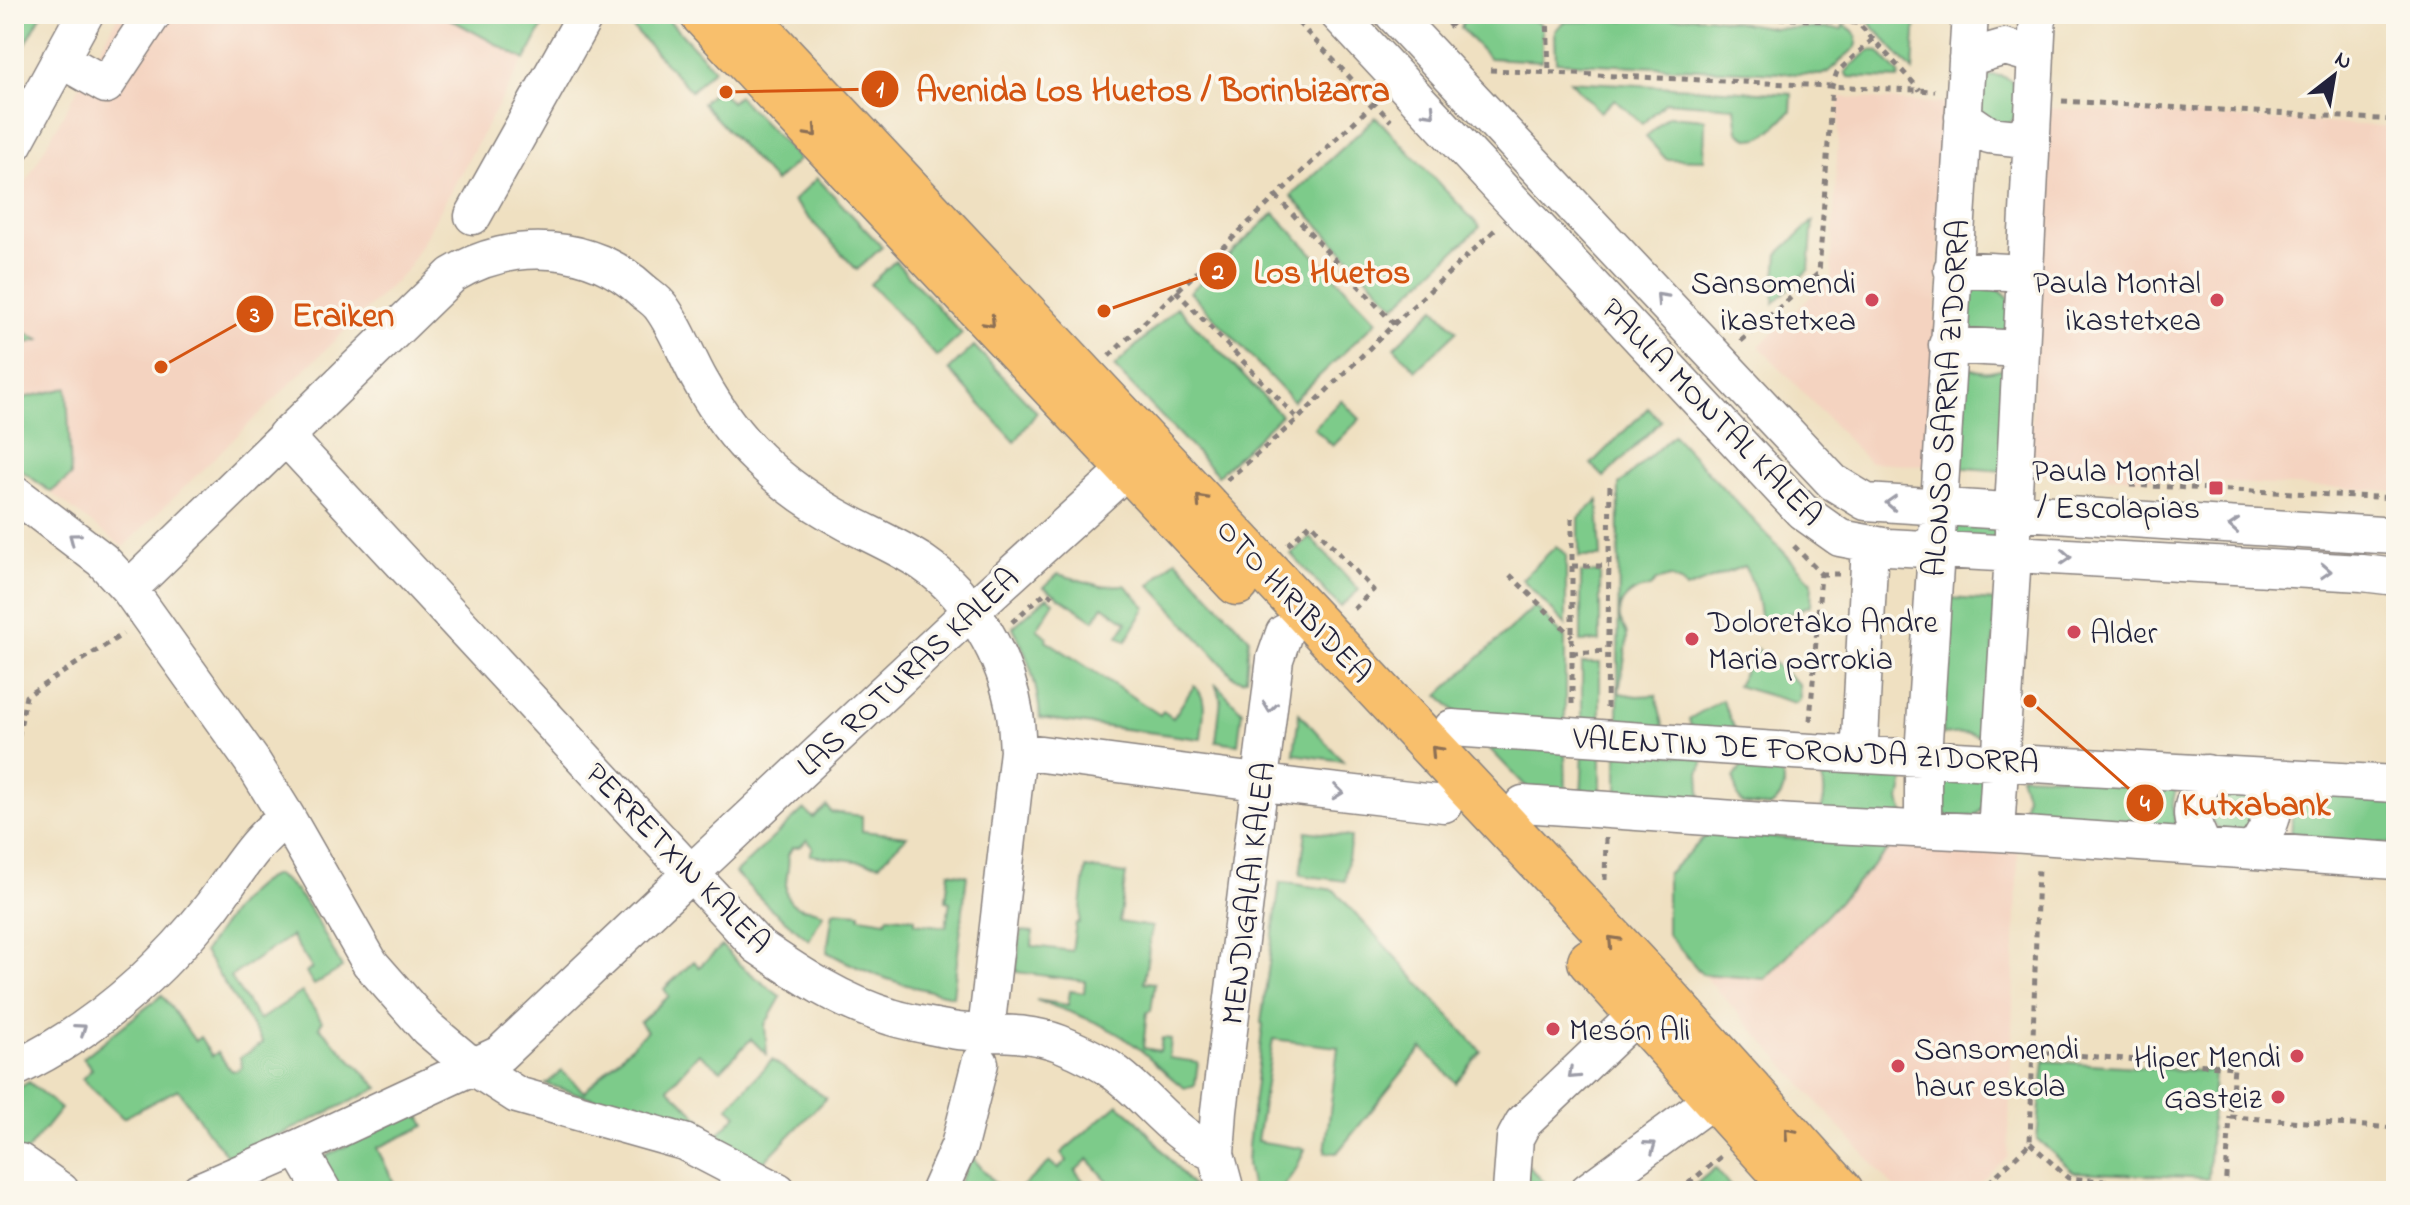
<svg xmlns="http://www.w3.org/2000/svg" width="2410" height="1205" font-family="'Indie Flower',sans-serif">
  <rect width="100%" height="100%" fill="#fbf7ec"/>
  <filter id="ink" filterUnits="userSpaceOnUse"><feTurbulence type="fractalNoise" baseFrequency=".0125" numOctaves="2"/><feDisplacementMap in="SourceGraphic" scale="16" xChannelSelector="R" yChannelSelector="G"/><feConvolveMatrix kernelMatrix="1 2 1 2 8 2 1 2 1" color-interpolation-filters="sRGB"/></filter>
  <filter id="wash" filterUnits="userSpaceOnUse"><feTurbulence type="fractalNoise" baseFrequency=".006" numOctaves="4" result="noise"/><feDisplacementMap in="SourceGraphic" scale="32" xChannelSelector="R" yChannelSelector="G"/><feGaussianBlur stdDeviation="1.8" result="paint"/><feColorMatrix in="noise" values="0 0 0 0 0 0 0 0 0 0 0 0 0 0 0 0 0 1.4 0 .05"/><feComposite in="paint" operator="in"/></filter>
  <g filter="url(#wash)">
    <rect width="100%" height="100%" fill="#efe0c1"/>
    <path fill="#f4d3c0" d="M119 14H549L407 270 123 547 14 465V204Z
      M1840 97 1947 104 1928 466 1869 462 1759 346 1831 277Z
      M2048 108 2396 127V491L2029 473Z
      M1708 834 2018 850 2008 1157 1972 1191H1897L1667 934V874Z"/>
    <path fill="#7dcb8a" stroke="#507662" stroke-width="2" d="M14 14H42L14 65Z
      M441 14H549L525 60Z
      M620 14H663L714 69 691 91Z
      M1470 14H1517L1542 24V61L1489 58 1461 28 1463 21Z
      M1864 14H1916L1913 71 1865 18Z
      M1691 17H1709L1774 28 1842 29 1843 25C1853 29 1860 36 1856 47L1828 72 1821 75 1556 62 1555 31 1563 22Z
      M1870 50 1878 51 1899 74 1898 79 1848 77 1845 72Z
      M1993 75C2005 76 2011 79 2019 88L2017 116 2009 123 1989 125 1972 93 1984 78Z
      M1570 81 1792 94 1791 111C1776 125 1758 152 1738 131L1735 107 1666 102 1642 124 1615 99 1600 112Z
      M718 88 731 102 738 96 799 159 775 182 702 103Z
      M1668 116 1705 119 1704 160 1666 159 1646 137Z
      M1376 117 1480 227 1395 306 1291 196Z
      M817 178 882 247 857 270 793 201Z
      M1274 213 1377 321 1293 401 1190 292Z
      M1813 221 1809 269 1774 303 1778 254Z
      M895 261 962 334 937 357 870 284Z
      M1984 286C1995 287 2001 290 2009 299L2007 328 1999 334 1971 332 1965 324 1966 296 1974 289Z
      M1177 307 1281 415 1218 475 1114 367Z
      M1435 308 1457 331 1416 370 1394 347Z
      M14 327 40 340 14 346Z
      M974 346 1037 412 1015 442 949 370Z
      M1959 364C1980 374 1986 373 2009 367L2004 471 1953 467Z
      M67 388 71 476 51 492 14 465V400Z
      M1341 400 1360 419 1333 446 1314 428Z
      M1648 408 1661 421 1604 477 1591 464Z
      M1673 435 1812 582 1811 605 1761 625C1759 602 1755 585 1744 566L1686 589 1682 583 1670 577 1656 581 1650 588C1633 588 1616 600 1620 619 1622 626 1627 630 1627 636 1627 655 1621 675 1619 693L1637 696 1656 695 1665 733 1618 730 1619 485Z
      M1598 500 1601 557H1579V518Z
      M1950 518 2001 522 2000 541 1949 538Z
      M1310 537 1359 590 1340 607 1291 554Z
      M1556 546 1566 555V625L1522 579Z
      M1176 559 1249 638 1246 678 1242 680 1235 678 1150 585Z
      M1581 573H1600V641L1581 642Z
      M1058 574 1101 586 1125 585 1146 607 1126 641 1118 636 1127 622 1103 606 1094 620 1044 587Z
      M1047 597 1054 602 1037 629 1047 637 1046 640 1160 715 1163 711 1173 718 1194 686C1210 698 1202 721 1201 739L1040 718C1038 685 1028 656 1013 627Z
      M1948 598 1996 601 1988 741C1973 731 1959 733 1942 735Z
      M1535 606 1565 638V727L1465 722 1439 695Z
      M1757 649 1799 684 1800 700 1795 703 1737 686Z
      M1582 663H1600V729H1582Z
      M1215 683 1242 711 1238 744 1216 741 1221 699Z
      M1722 700 1735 729 1721 737 1693 735 1689 719Z
      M1299 713 1343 761 1294 754Z
      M1485 744 1565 749 1566 801 1538 799Z
      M1601 748V804L1581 803 1583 749Z
      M1617 749 1705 758 1699 773 1701 806 1617 801Z
      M1814 762 1907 766 1900 800 1905 819 1819 816C1828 795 1825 781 1814 762Z
      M1744 763 1779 767C1788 783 1785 796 1770 807L1743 804 1737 796 1734 778Z
      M1976 774 1984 783 1983 807 1975 816 1951 818C1935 806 1932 793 1943 776Z
      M2020 775 2179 781C2171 801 2171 812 2178 831L2022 822 2026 795Z
      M2294 788 2396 794V844L2291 838Z
      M2248 789 2256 798 2258 810 2246 831C2228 837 2216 832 2208 814L2214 791Z
      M827 806 831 812 862 816V831L907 836 880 864 810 855 813 847 807 840 801 846 792 848 788 855C792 870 775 899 799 907 808 911 815 907 823 914L809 940 769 907 735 873 804 809 813 818Z
      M1306 831 1351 837 1345 881 1300 875Z
      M1708 834 1894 844 1765 979 1702 974 1667 934V874Z
      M1086 868 1126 874 1119 922 1152 927 1144 982 1155 983 1151 1011 1147 1012 1143 1048 1160 1051 1162 1038 1171 1039 1169 1058 1198 1062 1195 1085 1185 1088C1166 1076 1151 1057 1133 1044 1103 1022 1070 1012 1036 1000L1068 1005 1070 991 1084 993 1085 981 1016 972 1021 931 1033 932 1032 946 1072 951 1076 923H1079Z
      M949 872 967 875 953 996C904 986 871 976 827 952L833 911 860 913V917L886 921 888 916 915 918V923L946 927 950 902 946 901Z
      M275 875C305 889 327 940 342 968L314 985 306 973 312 968 291 936 230 977 259 1020 302 992 322 1021 319 1027 379 1088 230 1159 208 1132 178 1089 123 1118 82 1079 92 1069 83 1058 162 995 195 1041 200 1037 212 1056 218 1052 230 1070 236 1071 242 1067 240 1058 263 1043 204 952C221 927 246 885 275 875Z
      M1280 882 1334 890 1481 1051 1456 1083 1422 1048 1337 1153 1325 1152 1338 1047 1273 1039 1257 1141 1305 1149 1296 1169 1280 1191H1252L1247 1164 1248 1146 1263 1024 1261 1023Z
      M722 946 740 965 781 997 765 1025 767 1055 751 1039 721 1070 699 1053 668 1088 710 1128 694 1129 546 1084 562 1071 584 1092 647 1031 640 1022 669 996 664 989 694 961 699 967Z
      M772 1060 826 1098 762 1164 718 1134 737 1115 728 1107Z
      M2044 1061 2214 1072 2208 1178 2074 1172 2037 1139Z
      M29 1082 61 1109 14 1167V1091Z
      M1118 1104 1138 1121 1196 1191H1111L1114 1188 1088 1159 1075 1171 1092 1191H1017L1050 1162 1058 1169 1067 1161 1061 1153Z
      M417 1110 425 1126 377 1148 398 1191H338L320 1159Z
      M1517 1155 1553 1191H1516Z
      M972 1157 1002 1191H960L958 1185Z
      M1715 1168 1734 1191H1690L1689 1190Z"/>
  </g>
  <g filter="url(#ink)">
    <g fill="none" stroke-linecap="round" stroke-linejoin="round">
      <g stroke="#88817e" stroke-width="39">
        <path id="minor" d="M1338 14 1802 511 1840 538 1888 547 2362 573 2396 577
          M1393 14 1833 482 1866 502 2396 536
          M1967 58 2005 47 2036 56
          M60 59 106 85 153 14
          M1963 117 1989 135 2017 138 2032 126
          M14 144 85 14
          M473 216 586 14
          M1952 269 2025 273
          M1947 345 2021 349
          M285 436 758 946C799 974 842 1003 891 1017 910 1023 931 1026 951 1030 986 1036 1024 1029 1059 1043 1079 1051 1100 1061 1117 1074 1154 1103 1172 1134 1216 1154
          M14 493 102 560 129 589 252 761 286 816 370 963 427 1028 472 1066 517 1095 684 1142 778 1191
          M129 589 452 275C512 238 592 243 643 291 649 296 657 301 661 307 678 330 687 358 701 382 717 411 736 437 759 459 785 485 816 506 848 523 873 536 899 547 923 563 971 596 1006 657 1015 714 1017 726 1017 739 1018 751L986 1031
          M1452 728 1793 751 2396 784
          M1860 739 1870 545
          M1018 751 1295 787 1444 804
          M1523 804 1792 823 1996 833 2396 861
          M1923 829V756L1970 14
          M1996 833 2013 554V511L2038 14
          M2204 847C2184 811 2192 808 2207 773
          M2254 850C2275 818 2277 814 2267 777
          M704 861 971 611 1111 484
          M14 1069C92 1032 159 973 212 906 227 886 240 865 256 846 265 835 276 826 286 816
          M298 1148 323 1191
          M20 1162 61 1191
          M199 1191 298 1148 500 1054 690 874
          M939 1191 959 1146 980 1063
          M1226 1191 1216 1154 1219 1111 1275 659 1284 633
          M1511 1191 1515 1138 1523 1123 1624 1027 1636 1011
          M1588 1191 1735 1083"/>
      </g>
      <g stroke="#88817e" stroke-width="47">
        <path id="major" d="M702 14 1237 583
          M744 14 1658 988 1841 1191
          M1590 961 1798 1191"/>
      </g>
      <path stroke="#88817e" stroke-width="5" stroke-dasharray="6 6" stroke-linecap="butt" d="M1290 14 1391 121
        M1547 14 1549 73
        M1719 14 1858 23 1920 90
        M2346 14 2396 17
        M1858 23 1862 14
        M1448 27 1462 14
        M1490 70 1935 91
        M2062 101 2396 120
        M1276 196 1394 324
        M1176 291 1298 419
        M1741 341 1819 273 1832 86 1837 72 1873 39
        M1109 356 1374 103
        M1227 480 1298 419 1394 324 1495 230
        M2130 485 2396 498
        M1572 518V709
        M1288 545 1311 523 1373 590 1351 612
        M1794 546 1821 574 1810 721
        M1572 566H1609
        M1821 574H1840
        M1510 575 1572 636
        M1012 622 1046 592 1057 599
        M1572 653 1608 651
        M1607 708 1610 481
        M14 760 26 696 123 634
        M1605 880 1606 838
        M2033 1052 2234 1067 2230 1117 2396 1128
        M2030 1143 2068 1178 2222 1191
        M1679 1191 1722 1156
        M1980 1191 2030 1143 2038 866
        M2225 1191 2230 1117"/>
      <use href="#minor" stroke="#fff" stroke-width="36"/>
      <use href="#major" stroke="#f8bf6c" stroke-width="44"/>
    </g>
    <defs><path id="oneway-chevron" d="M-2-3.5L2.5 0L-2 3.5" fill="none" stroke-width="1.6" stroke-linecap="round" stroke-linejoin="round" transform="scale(2)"/></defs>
    <g stroke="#9c9ca7">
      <use href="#oneway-chevron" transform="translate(1430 112) rotate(47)"/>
      <use href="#oneway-chevron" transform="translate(1661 298) rotate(-133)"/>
      <use href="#oneway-chevron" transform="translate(1891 503) rotate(-177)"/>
      <use href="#oneway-chevron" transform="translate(2234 526) rotate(-176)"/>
      <use href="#oneway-chevron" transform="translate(74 538) rotate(-143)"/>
      <use href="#oneway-chevron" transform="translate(2066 557) rotate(3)"/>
      <use href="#oneway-chevron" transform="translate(2326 571) rotate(3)"/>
      <use href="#oneway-chevron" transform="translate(1270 707) rotate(97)"/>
      <use href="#oneway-chevron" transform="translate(1338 792) rotate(6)"/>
      <use href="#oneway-chevron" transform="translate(81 1029) rotate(-35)"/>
      <use href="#oneway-chevron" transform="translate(1573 1074) rotate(137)"/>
      <use href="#oneway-chevron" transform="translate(1651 1146) rotate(-36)"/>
    </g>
    <g stroke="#8d7054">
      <use href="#oneway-chevron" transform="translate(812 132) rotate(47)"/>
      <use href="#oneway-chevron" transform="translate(990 322) rotate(47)"/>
      <use href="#oneway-chevron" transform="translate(1201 500) rotate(-133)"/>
      <use href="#oneway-chevron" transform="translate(1436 751) rotate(-133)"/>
      <use href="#oneway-chevron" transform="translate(1613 941) rotate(-133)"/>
      <use href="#oneway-chevron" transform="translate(1789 1133) rotate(-132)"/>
    </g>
  </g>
  <g fill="#d1495b" stroke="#fbf7ec" stroke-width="3">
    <circle cx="1872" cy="300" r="8"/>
    <circle cx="2217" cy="300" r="8"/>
    <rect x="2208" y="480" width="16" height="16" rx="4"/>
    <circle cx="2074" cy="632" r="8"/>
    <circle cx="1692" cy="639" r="8"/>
    <circle cx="1553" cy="1029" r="8"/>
    <circle cx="2297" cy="1056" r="8"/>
    <circle cx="1898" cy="1066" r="8"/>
    <circle cx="2278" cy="1097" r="8"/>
  </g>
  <g text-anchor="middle" stroke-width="7" stroke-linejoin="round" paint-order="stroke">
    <g font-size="32" fill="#22223b" stroke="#fbf7ec" text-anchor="end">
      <text x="1856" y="293">Sansomendi<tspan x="1856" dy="37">ikastetxea</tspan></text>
      <text x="2201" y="293">Paula Montal<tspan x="2201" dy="37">ikastetxea</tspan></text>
      <text x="2200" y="481">Paula Montal<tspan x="2200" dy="37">/ Escolapias</tspan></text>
      <text x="1708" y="632" text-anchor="start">Doloretako Andre<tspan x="1708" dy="37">Maria parrokia</tspan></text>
      <text x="2090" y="643" text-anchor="start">Alder</text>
      <text x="1569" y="1040" text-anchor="start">Mesón Ali</text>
      <text x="1914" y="1059" text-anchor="start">Sansomendi<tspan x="1914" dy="37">haur eskola</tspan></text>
      <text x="2281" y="1067">Hiper Mendi</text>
      <text x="2262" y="1108">Gasteiz</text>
    </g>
    <g font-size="32" fill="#22223b" stroke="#fbf7ec">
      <text transform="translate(1945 398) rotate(-86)" y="11">ALONSO SARRIA ZIDORRA</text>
      <text transform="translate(1713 411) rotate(46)" y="11">PAULA MONTAL KALEA</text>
      <text transform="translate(1295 600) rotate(47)" y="11">OTO HIRIBIDEA</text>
      <text transform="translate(907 671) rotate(-43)" y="11">LAS ROTURAS KALEA</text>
      <text transform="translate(1806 749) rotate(3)" y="11">VALENTIN DE FORONDA ZIDORRA</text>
      <text transform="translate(679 857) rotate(46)" y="11">PERRETXIN KALEA</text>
      <text transform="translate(1247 893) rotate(-83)" y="11">MENDIGALAI KALEA</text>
    </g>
  </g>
  <path fill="none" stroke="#d45411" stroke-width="3" d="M726 92L880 89M1104 311L1218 271M161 367L255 314M2030 701L2145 803"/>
  <g fill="#d45411" stroke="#fbf7ec" stroke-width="3">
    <circle cx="726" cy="92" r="8"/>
    <circle cx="1104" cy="311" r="8"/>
    <circle cx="161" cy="367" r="8"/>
    <circle cx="2030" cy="701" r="8"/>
    <circle cx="880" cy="89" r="20"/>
    <circle cx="1218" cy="271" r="20"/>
    <circle cx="255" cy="314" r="20"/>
    <circle cx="2145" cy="803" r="20"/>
  </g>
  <g font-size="24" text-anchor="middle" font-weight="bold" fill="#fff">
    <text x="880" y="97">1</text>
    <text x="1218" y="279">2</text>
    <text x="255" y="322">3</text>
    <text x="2145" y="811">4</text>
  </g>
  <g font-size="34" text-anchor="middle" font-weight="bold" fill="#d45411" stroke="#fbf7ec" stroke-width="7" stroke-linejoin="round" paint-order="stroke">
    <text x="1153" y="101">Avenida Los Huetos / Borinbizarra</text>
    <text x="1332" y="283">Los Huetos</text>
    <text x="343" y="326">Eraiken</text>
    <text x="2256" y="815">Kutxabank</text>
  </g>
  <rect width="2410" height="1205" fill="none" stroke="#fbf7ec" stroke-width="48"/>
  <g transform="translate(2334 76) rotate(31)" stroke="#fbf7ec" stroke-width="6" paint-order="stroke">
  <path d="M0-6L14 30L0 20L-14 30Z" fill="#22223b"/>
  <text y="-12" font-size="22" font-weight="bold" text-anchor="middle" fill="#22223b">N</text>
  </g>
</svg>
